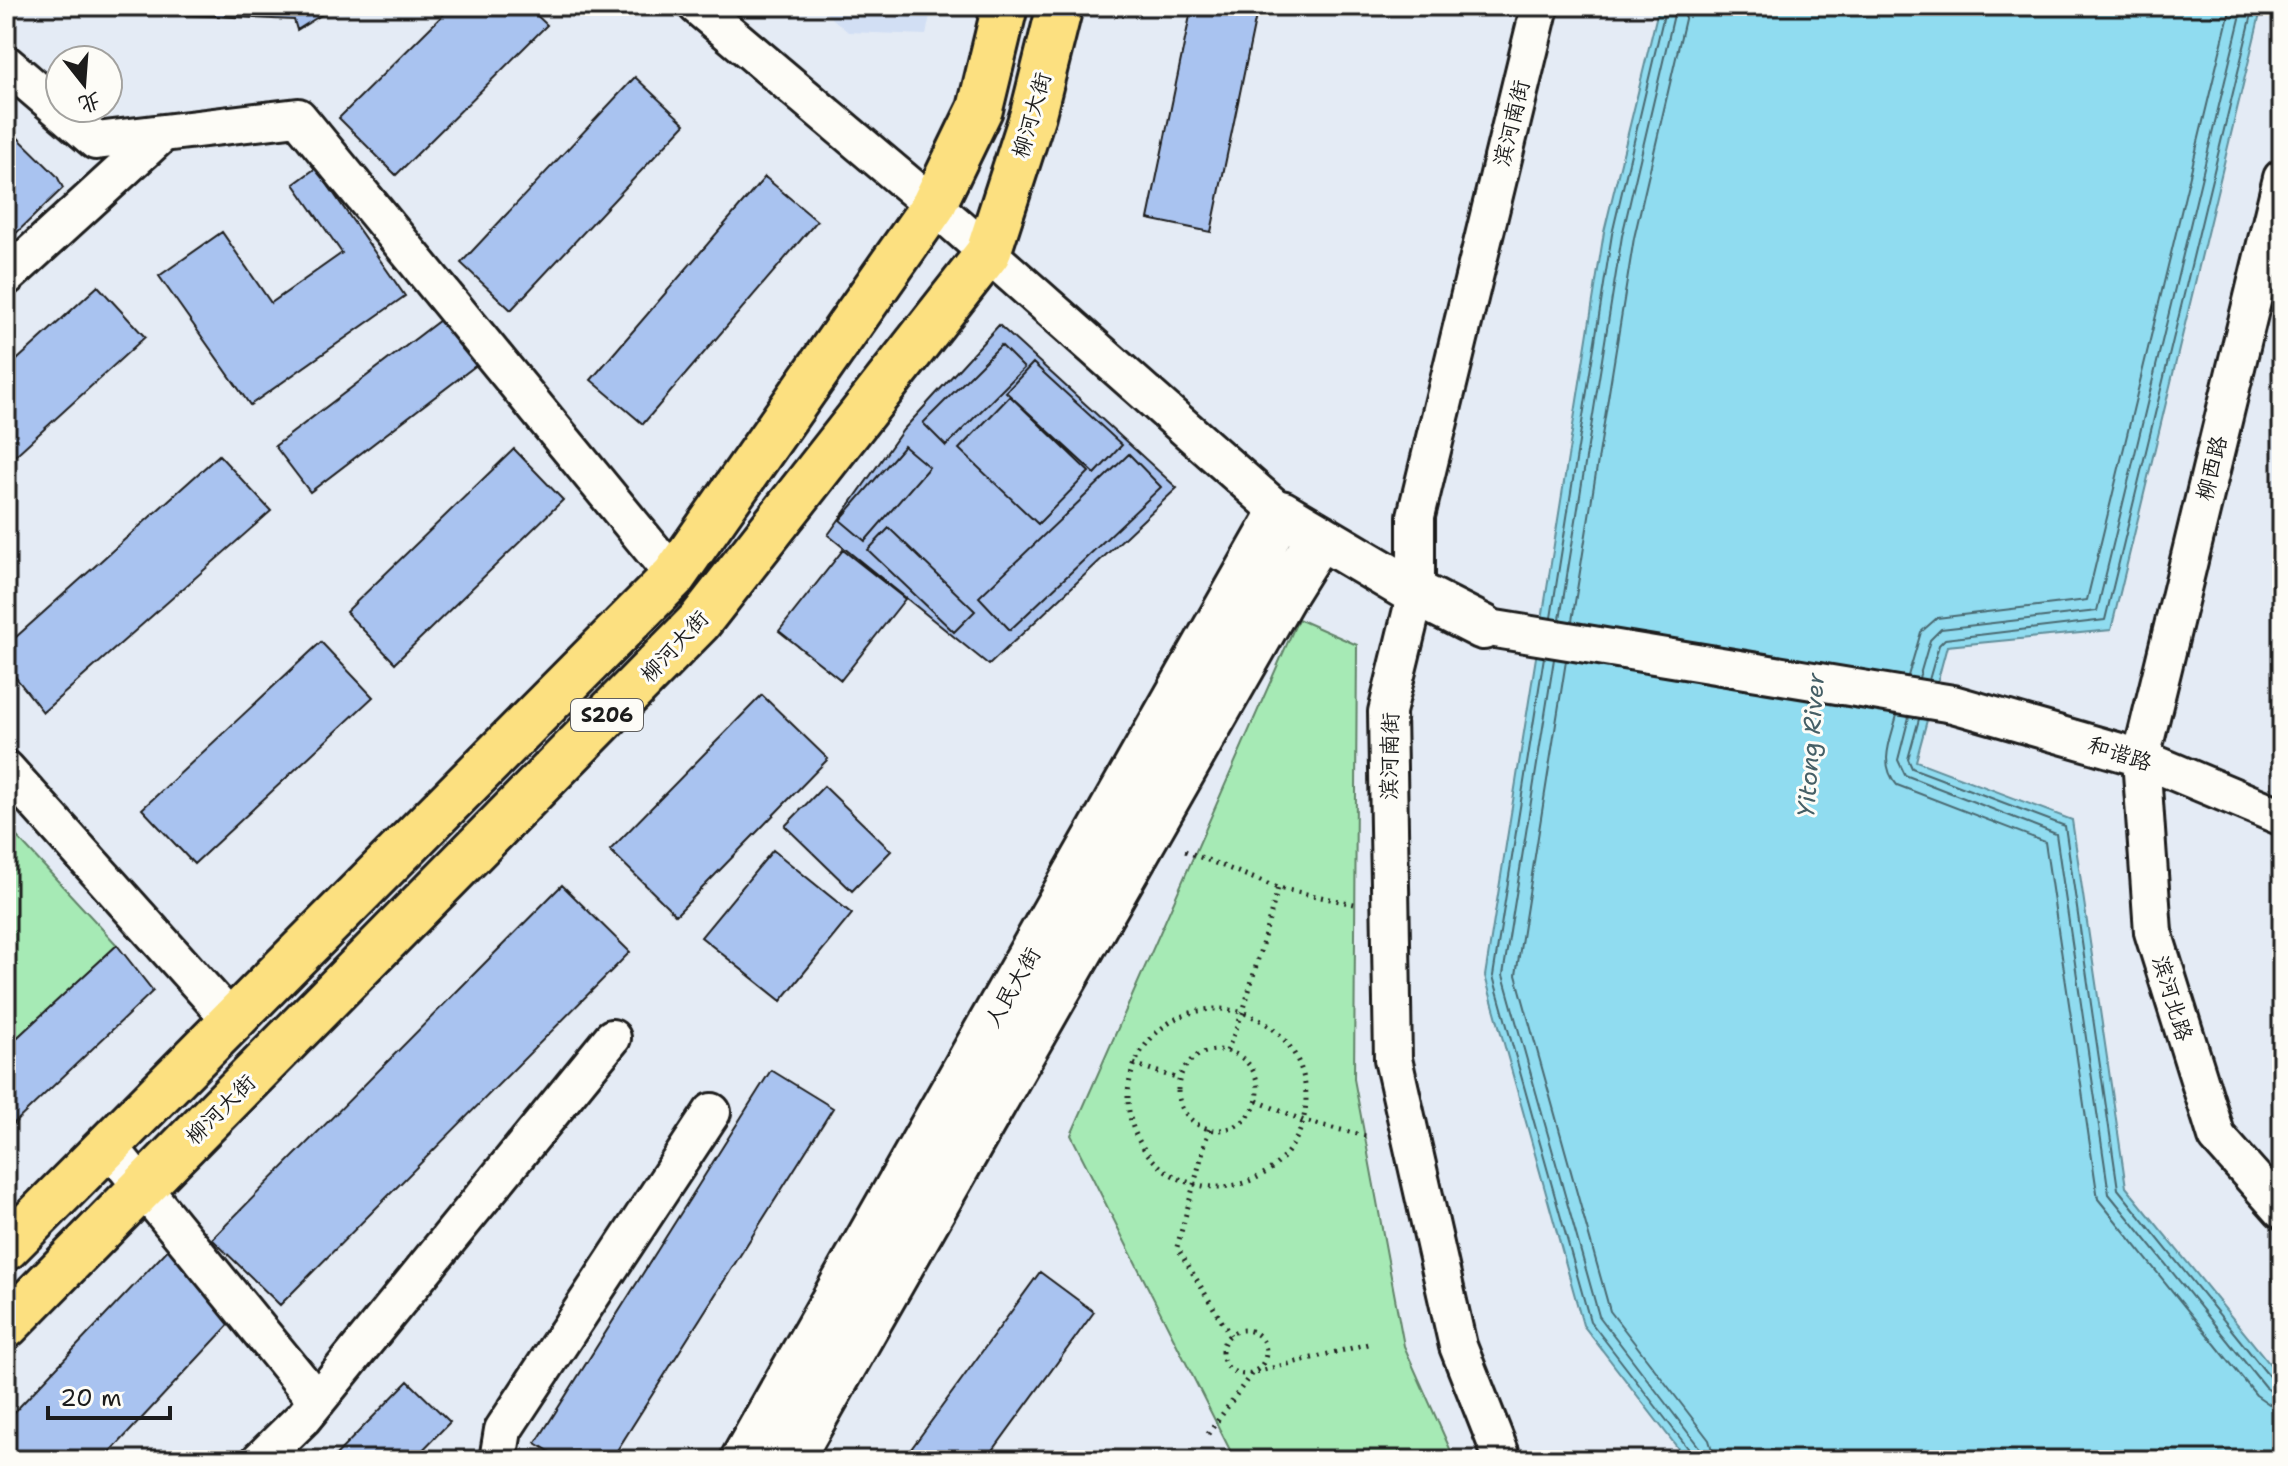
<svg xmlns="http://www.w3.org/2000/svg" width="2288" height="1466" font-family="'Shantell Sans','LXGW WenKai TC',sans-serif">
  <rect width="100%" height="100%" fill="#e4ebf5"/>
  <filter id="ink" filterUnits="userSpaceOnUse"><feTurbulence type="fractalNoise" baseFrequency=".0125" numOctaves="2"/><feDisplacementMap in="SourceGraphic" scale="16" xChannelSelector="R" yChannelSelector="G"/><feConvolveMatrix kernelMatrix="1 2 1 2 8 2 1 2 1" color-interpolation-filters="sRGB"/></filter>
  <g filter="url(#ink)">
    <path fill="#d2dff4" d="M818 6H932L926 35 848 32Z"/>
    <path fill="#a6eab5" stroke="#618368" stroke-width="2" d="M1298 619 1357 645 1354 1079 1404 1346 1455 1460H1235L1071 1135Z
      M6 825 117 945 6 1048Z"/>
    <path fill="#90dcf0" stroke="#628f9b" stroke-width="2" d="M1659 6H2262L2111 630 1947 646 1916 761 2072 820 2126 1187 2282 1379V1460H1687L1583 1325 1485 976 1604 232Z"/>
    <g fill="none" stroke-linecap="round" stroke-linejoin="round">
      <path stroke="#4a6971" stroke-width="2" d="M1551 618 1612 234 1666 6
        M1560 619 1622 236 1676 6
        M1572 621 1634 238 1688 6
        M1544 657 1493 976 1590 1321 1691 1452 1693 1460
        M1554 659 1503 975 1599 1316 1699 1447 1703 1460
        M1566 661 1516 975 1610 1311 1709 1440 1715 1460
        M1908 676 1921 632 1937 618 2087 600 2231 6
        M1919 678 1930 640 1941 629 2097 611 2243 6
        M1929 680 1939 645 1945 639 2105 620 2254 6
        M1897 715C1891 739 1878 764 1897 785L2045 842 2098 1199 2256 1395 2269 1404 2282 1406
        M1909 717 1898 760 1905 775 2056 834 2109 1194 2265 1387 2273 1393 2282 1394
        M1919 719 1908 759 1912 768 2065 826 2118 1189 2272 1380 2282 1384"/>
    </g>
    <path fill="#a9c3f0" stroke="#1c1c1c" stroke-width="2" d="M101 6H334V7L297 30 294 20 108 11Z
      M452 6H527L547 25 396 175 339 118Z
      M1192 6H1258L1211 232 1148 219Z
      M635 77 685 124 511 310 461 263Z
      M6 126 57 176 63 188 6 243Z
      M316 168 405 296 250 405 159 276 222 232 271 303 342 253 294 184Z
      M765 177 817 221 643 424 591 380Z
      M98 286 145 337 6 464V370Z
      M448 314 483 360 310 492 275 446Z
      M999 325 1177 488 989 665 828 535 903 430Z
      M1001 345 1024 368 946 446 923 423Z
      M1033 363 1122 445 1095 474 1006 392Z
      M1010 396 1089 472 1038 524 959 449Z
      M904 446 929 467 865 541 840 520Z
      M514 449 563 500 395 663 346 612Z
      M1129 454 1161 487 1010 630 979 597Z
      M219 455 271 511 43 712 6 665V646Z
      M889 528 975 611 954 632 868 550Z
      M843 550 905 599 841 680 779 631Z
      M321 642 373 697 194 864 142 809Z
      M762 695 828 759 676 915 610 850Z
      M824 786 891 851 852 891 785 826Z
      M773 850 852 914 781 1001 701 937Z
      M562 885 630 952 280 1305 212 1239Z
      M117 945 153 991 6 1131V1048Z
      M771 1070 833 1108 611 1460H563L536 1443Z
      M175 1242 238 1315 103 1460H6V1421Z
      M1040 1272 1094 1312 986 1460H903Z
      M408 1381 450 1422 413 1460H331Z"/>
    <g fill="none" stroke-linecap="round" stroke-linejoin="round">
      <g stroke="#1c1c1c" stroke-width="42">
        <path id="street" d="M697 6 955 224 1281 513
          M6 64 96 141 298 117 674 576
          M2282 178 2141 758 2153 932 2217 1137 2282 1210
          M6 277 163 133
          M1483 627 1953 704 2141 758 2282 817
          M6 769 232 1021
          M108 1145 317 1401
          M260 1460 303 1418 612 1038
          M498 1460 503 1430 712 1112
          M1503 1460 1458 1346 1393 1059 1387 712 1416 593V516L1540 6"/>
      </g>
      <g stroke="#1c1c1c" stroke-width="50">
        <path id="secondary" d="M743 1460 1281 513 1416 593 1483 627
          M790 1460 1285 592 1320 536"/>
      </g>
      <g stroke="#1c1c1c" stroke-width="50">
        <path id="primary" d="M6 1248 674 576 933 206 980 109 1005 6
          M6 1326 699 622 988 253 1033 114 1060 6"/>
      </g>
      <path stroke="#1c1c1c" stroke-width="5" stroke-dasharray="2 6" stroke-linecap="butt" d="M1185 851 1278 888 1354 904
        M1128 1098a89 89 0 1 1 178 0a89 89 0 1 1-178 0Z
        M1178 1090a40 40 0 1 1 80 0a40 40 0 1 1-80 0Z
        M1227 1051 1243 1012 1278 888
        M1134 1064 1179 1079
        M1257 1101 1304 1121 1370 1137
        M1209 1129 1177 1247 1230 1335
        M1222 1352a22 22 0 1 1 44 0a22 22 0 1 1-44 0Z
        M1208 1434 1252 1373 1368 1344"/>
      <use href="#street" stroke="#fdfcf7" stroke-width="36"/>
      <use href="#secondary" stroke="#fdfcf7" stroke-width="44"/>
      <use href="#primary" stroke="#fce080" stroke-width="44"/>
    </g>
  </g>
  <g text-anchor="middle" stroke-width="6" stroke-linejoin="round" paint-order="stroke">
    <rect fill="#fdfcf7" stroke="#605f5e" stroke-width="2" x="571" y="699" width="72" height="32" rx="6"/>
    <g font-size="20" font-weight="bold" fill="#1c1c1c">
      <text x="607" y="722">S206</text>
    </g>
    <g font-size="22" fill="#1c1c1c" stroke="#fdfcf7">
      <text transform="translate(1031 115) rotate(-74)" y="8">柳河大街</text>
      <text transform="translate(1511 123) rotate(-76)" y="8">滨河南街</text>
      <text transform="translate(2211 468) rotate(-76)" y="8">柳西路</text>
      <text transform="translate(674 646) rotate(-47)" y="8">柳河大街</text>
      <text transform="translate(2120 753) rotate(18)" y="8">和谐路</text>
      <text transform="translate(1389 756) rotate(-89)" y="8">滨河南街</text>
      <text transform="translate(1012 987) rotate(-60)" y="8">人民大街</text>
      <text transform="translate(2173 998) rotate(73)" y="8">滨河北路</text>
      <text transform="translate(220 1109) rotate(-45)" y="8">柳河大街</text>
    </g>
    <g font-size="24" font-style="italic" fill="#455f66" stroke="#fdfcf7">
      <text transform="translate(1811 745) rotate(-86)" y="8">Yitong River</text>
    </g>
  </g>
  <rect width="2288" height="1466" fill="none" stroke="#fdfcf7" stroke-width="32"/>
  <rect x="16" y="16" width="2256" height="1434" fill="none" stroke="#1c1c1c" stroke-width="3" filter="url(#ink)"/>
  <g transform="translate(84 84) rotate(163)"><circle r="38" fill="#fdfcf7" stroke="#a3a29f" stroke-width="2"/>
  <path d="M0-6L14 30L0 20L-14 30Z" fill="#1c1c1c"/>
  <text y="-12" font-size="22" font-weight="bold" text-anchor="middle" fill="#1c1c1c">北</text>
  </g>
  <path d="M48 1406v12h122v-12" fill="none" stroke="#1c1c1c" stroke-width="4"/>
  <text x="60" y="1406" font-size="24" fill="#1c1c1c" stroke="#fdfcf7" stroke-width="6" paint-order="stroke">20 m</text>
</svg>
